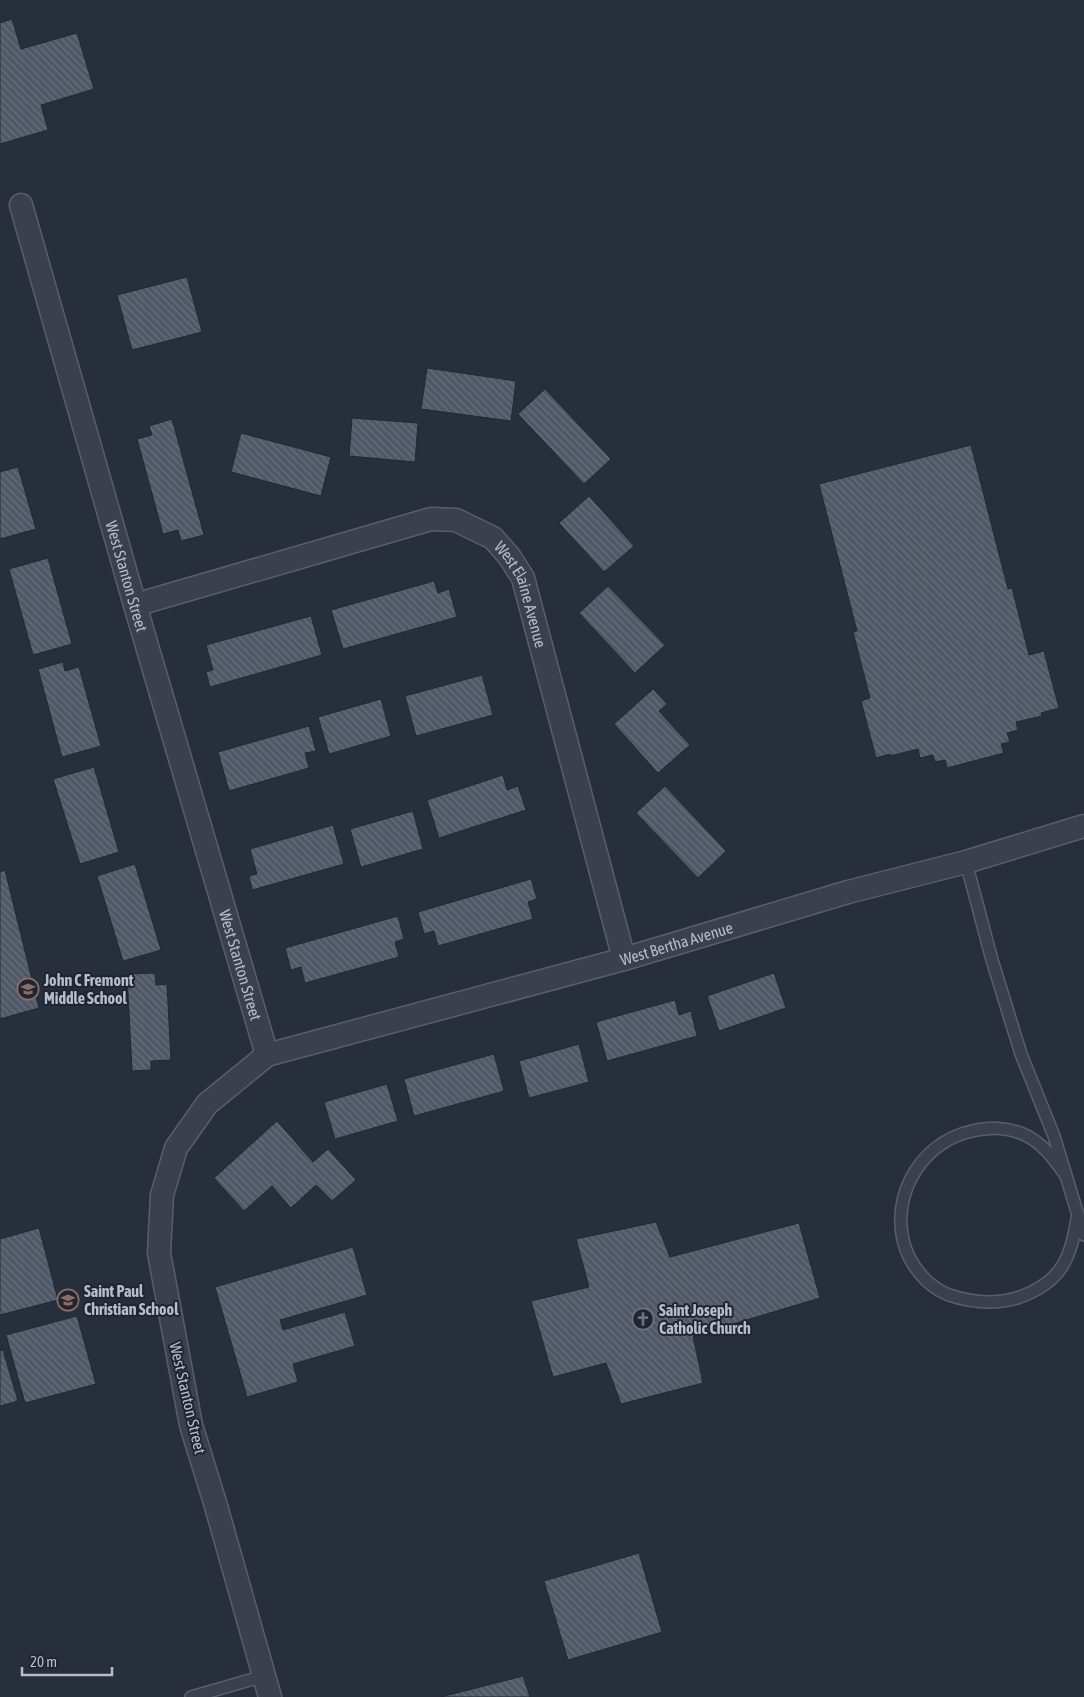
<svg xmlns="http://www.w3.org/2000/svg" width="1084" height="1697" font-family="'Asap Condensed',sans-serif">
  <defs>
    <pattern id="building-back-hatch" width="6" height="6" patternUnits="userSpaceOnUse" patternTransform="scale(1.25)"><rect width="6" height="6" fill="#505867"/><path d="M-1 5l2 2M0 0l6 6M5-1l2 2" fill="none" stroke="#676e7b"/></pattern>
  </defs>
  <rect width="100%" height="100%" fill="#272f3c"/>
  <path fill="url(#building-back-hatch)" stroke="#212834" d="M12 19 21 49 77 33 94 89 41 105 48 130 0 144V23Z
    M187 277 202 332 132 350 117 295Z
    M427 368 516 381 511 421 421 409Z
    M545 389 611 459 584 484 518 414Z
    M352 418 418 423 415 462 349 456Z
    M172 419 204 535 181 541 178 530 163 534 137 439 152 435 149 426Z
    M241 433 331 457 321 496 231 472Z
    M971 445 1008 589 1012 588 1029 655 1044 651 1059 708 1041 713 1042 716 1016 722 1018 730 1007 733 1010 742 1001 744 1004 753 947 768 945 760 935 762 933 755 920 758 918 749 890 756V754L876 758 861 701 870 698 853 632 857 631 819 484Z
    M18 467 36 529 0 539V472Z
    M589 496 634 546 604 572 559 523Z
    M48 558 72 644 33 655 9 569Z
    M434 581 438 593 449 589 457 617 343 649 331 610Z
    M608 586 665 645 635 673 579 613Z
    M311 616 322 655 210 687 206 672 213 670 206 645Z
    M63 662 65 671 79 667 101 746 62 757 38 669Z
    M482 675 493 715 416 736 405 696Z
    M653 689 667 704 659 711 690 745 658 773 614 724Z
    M381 699 391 736 329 754 318 717Z
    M309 726 316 751 305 753 309 768 229 791 218 752Z
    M94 767 119 852 80 864 53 779Z
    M503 775 507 790 518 786 526 810 439 838 427 800Z
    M665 786 726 851 698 878 636 813Z
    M413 811 423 849 361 867 350 829Z
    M333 825 344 864 252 890 249 876 257 874 250 849Z
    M135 864 161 950 123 961 97 876Z
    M5 870 39 1008 0 1019V872Z
    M531 879 537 899 528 902 533 919 438 946 434 931 424 934 418 912Z
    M398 916 404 939 395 942 399 957 305 983 301 967 291 970 285 948Z
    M155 973 156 985 167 984 171 1060 151 1061V1070L132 1071 127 974Z
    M774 973 786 1008 719 1031 707 996Z
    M675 1000 679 1015 691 1011 697 1036 607 1061 596 1022Z
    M579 1044 589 1082 529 1098 519 1061Z
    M494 1054 504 1091 414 1116 404 1079Z
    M387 1084 398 1121 335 1139 324 1102Z
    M277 1121 313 1162 328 1149 356 1180 332 1201 316 1185 291 1208 272 1186 244 1211 214 1178Z
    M656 1222 670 1257 799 1223 820 1298 693 1336 703 1383 621 1404 606 1363 553 1377 531 1301 589 1287 576 1239Z
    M39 1228 58 1300 0 1315V1239Z
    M353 1247 367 1295 280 1320 283 1330 345 1312 355 1346 293 1364 298 1382 247 1397 215 1287Z
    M77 1316 96 1384 25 1403 6 1335Z
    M3 1350 18 1401 0 1406V1351Z
    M639 1553 662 1632 568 1660 544 1581Z
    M523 1676 530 1697H441Z"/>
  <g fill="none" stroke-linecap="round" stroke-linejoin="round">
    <g stroke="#585f6b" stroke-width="14">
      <path id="lane" d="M966 862 992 960 1021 1054 1054 1136 1084 1235
        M1066 1176C1055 1160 1042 1142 1023 1134 1005 1127 990 1127 972 1131 916 1143 885 1206 909 1257 918 1274 931 1288 949 1295 973 1303 996 1305 1020 1297 1064 1281 1071 1256 1078 1213
        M191 1697 264 1676"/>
    </g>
    <g stroke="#585f6b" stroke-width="25">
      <g id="street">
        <path id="s1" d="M21 205 135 605 267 1055"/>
        <path id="s2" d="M135 605 431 519 456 520 493 538 509 556 523 578 624 959"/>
        <path id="s3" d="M270 1697 216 1506 191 1425 159 1253 162 1195 176 1148 207 1104 267 1055 624 959 848 892 966 862 1084 826"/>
      </g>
    </g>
    <use href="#lane" stroke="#3a414d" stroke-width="11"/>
    <use href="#street" stroke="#3a414d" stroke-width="22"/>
  </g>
  <defs>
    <g id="school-ring" transform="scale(1.125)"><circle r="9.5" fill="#1f2632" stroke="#8d6e63" stroke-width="1.5"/><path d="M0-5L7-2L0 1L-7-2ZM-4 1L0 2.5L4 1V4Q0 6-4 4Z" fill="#8d6e63"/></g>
    <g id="church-ring" transform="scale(1.125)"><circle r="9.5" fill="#1f2632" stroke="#6b7280" stroke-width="1.5"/><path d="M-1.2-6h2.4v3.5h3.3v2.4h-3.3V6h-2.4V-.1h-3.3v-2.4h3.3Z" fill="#6b7280"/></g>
  </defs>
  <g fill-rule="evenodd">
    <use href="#school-ring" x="28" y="989"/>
    <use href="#school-ring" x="68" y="1300"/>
    <use href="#church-ring" x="643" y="1319"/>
  </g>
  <g text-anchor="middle" stroke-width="4" stroke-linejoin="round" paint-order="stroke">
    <g font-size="16" fill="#b7bdc8" stroke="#1f2632">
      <text dy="6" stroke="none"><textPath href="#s1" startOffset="386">West Stanton Street</textPath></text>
      <text dy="6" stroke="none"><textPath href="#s2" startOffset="439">West Elaine Avenue</textPath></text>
      <text dy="6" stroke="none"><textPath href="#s3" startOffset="1121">West Bertha Avenue</textPath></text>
      <text dy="6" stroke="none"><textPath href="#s1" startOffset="791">West Stanton Street</textPath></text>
      <text transform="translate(188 1398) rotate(77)" y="6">West Stanton Street</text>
    </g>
    <g font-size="16" font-weight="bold" fill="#b7bdc8" stroke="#1f2632" text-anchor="start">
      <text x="44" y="986">John C Fremont<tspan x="44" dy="18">Middle School</tspan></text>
      <text x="84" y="1297">Saint Paul<tspan x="84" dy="18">Christian School</tspan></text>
      <text x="659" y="1316">Saint Joseph<tspan x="659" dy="18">Catholic Church</tspan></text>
    </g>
  </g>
  <path d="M22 1667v8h90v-8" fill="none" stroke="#b7bdc8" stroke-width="2.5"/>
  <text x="30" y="1667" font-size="15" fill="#b7bdc8" stroke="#1f2632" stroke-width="4" paint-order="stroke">20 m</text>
</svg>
